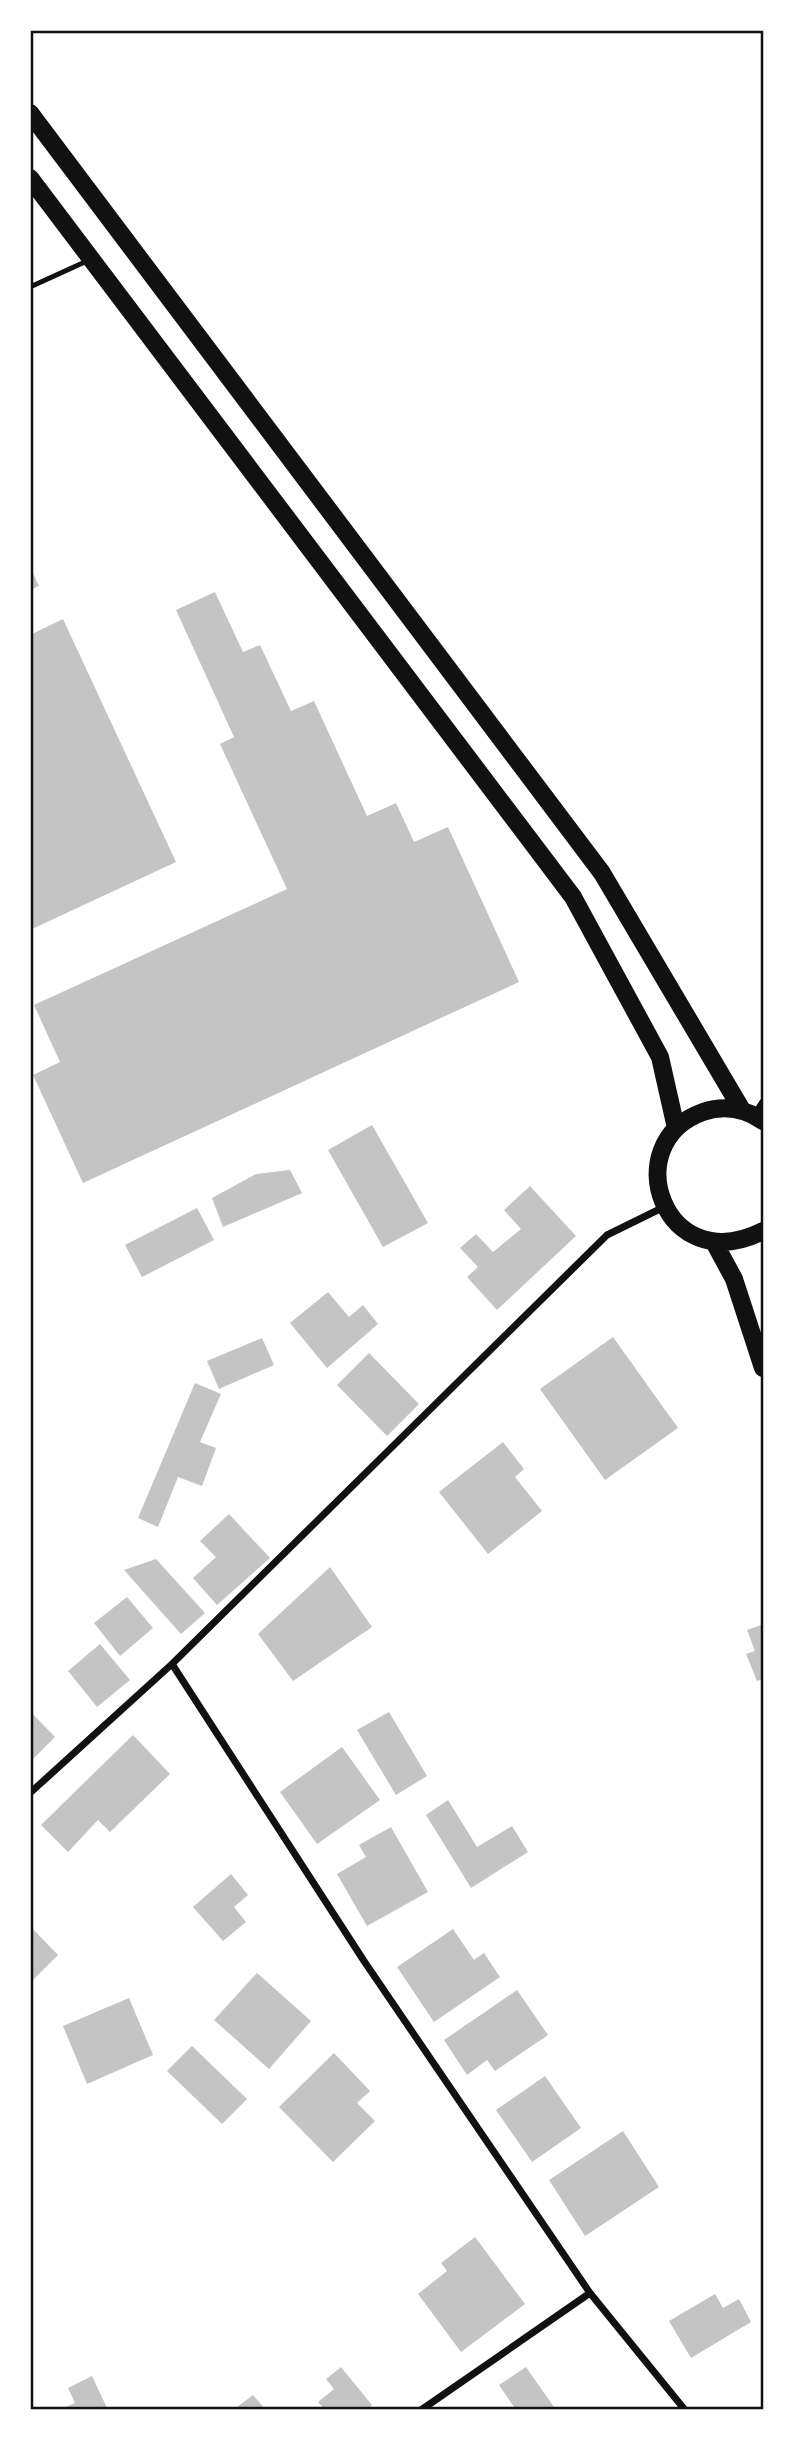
<svg xmlns="http://www.w3.org/2000/svg" width="793" height="2440" font-family="'Work Sans',sans-serif">
  <rect width="100%" height="100%" fill="#fff"/>
  <path fill="#c4c4c4" d="M30 567 39 586 30 590Z
    M215 592 243 652 260 645 291 711 314 701 367 816 396 803 414 842 448 827 519 982 83 1183 33 1075 60 1062 34 1005 287 889 220 744 234 737 176 610Z
    M63 619 176 862 30 930V635Z
    M372 1125 428 1223 383 1247 328 1150Z
    M290 1170 302 1193 223 1227 212 1198 256 1174Z
    M530 1186 576 1236 497 1310 467 1277 478 1267 460 1248 476 1234 493 1252 521 1229 504 1210Z
    M197 1208 214 1240 142 1277 125 1245Z
    M328 1292 349 1317 363 1305 378 1324 327 1368 290 1323Z
    M613 1337 678 1428 605 1480 540 1389Z
    M262 1338 274 1365 219 1389 207 1361Z
    M369 1353 419 1404 387 1436 337 1385Z
    M195 1383 221 1394 200 1442 216 1448 202 1486 178 1477 158 1527 138 1518Z
    M503 1442 524 1469 515 1477 542 1511 488 1554 439 1492Z
    M229 1514 270 1558 217 1605 193 1578 216 1557 200 1541Z
    M156 1559 205 1613 181 1634 124 1570Z
    M330 1567 372 1627 293 1681 258 1634Z
    M127 1597 153 1628 120 1656 94 1623Z
    M761 1625 763 1679 757 1681 746 1654 755 1651 747 1630Z
    M100 1644 130 1680 97 1707 68 1671Z
    M30 1711 55 1737 30 1762Z
    M389 1712 427 1776 396 1795 357 1730Z
    M133 1735 170 1774 110 1832 98 1820 68 1852 41 1825Z
    M342 1747 380 1800 317 1844 280 1792Z
    M448 1800 477 1847 512 1826 528 1852 471 1888 426 1815Z
    M391 1827 428 1892 367 1926 337 1874 366 1857 359 1845Z
    M231 1874 248 1895 234 1907 246 1922 223 1941 193 1907Z
    M30 1926 58 1955 30 1983Z
    M453 1929 474 1960 484 1953 500 1977 434 2022 397 1967Z
    M257 1973 311 2021 269 2069 214 2020Z
    M517 1990 548 2035 495 2071 487 2060 467 2075 444 2040Z
    M129 1998 153 2055 87 2084 63 2026Z
    M192 2046 247 2099 222 2124 167 2071Z
    M334 2053 370 2091 357 2103 375 2121 333 2162 279 2107Z
    M545 2076 581 2128 532 2162 496 2110Z
    M623 2131 659 2187 585 2236 549 2180Z
    M475 2237 525 2304 461 2352 418 2294 447 2271 441 2263Z
    M715 2294 723 2308 739 2299 751 2322 691 2358 669 2321Z
    M341 2367 372 2405 366 2410H325L318 2402 334 2389 326 2379Z
    M526 2367 556 2410H516L499 2385Z
    M92 2376 108 2410H59L75 2403 68 2388Z
    M253 2395 266 2410H233Z"/>
  <g fill="none" stroke-linecap="round" stroke-linejoin="round">
    <path stroke="#111" stroke-width="5" d="M30 287 87 261"/>
    <path stroke="#111" stroke-width="7" d="M755 1114 763 1102
      M172 1664 364 1961 590 2293 685 2410
      M30 1793 172 1664 607 1235 664 1207
      M421 2410 590 2293"/>
    <path stroke="#111" stroke-width="18" d="M30 113 602 873 742 1110
      M30 178 573 897 660 1057 676 1128
      M763 1121C744 1108 724 1105 703 1112 616 1143 664 1281 763 1231
      M714 1242 734 1279 763 1368"/>
  </g>
  <rect width="793" height="2440" fill="none" stroke="#ffffff" stroke-width="63"/>
  <rect x="32" y="32" width="730" height="2376" fill="none" stroke="#111" stroke-width="2.5"/>
</svg>
